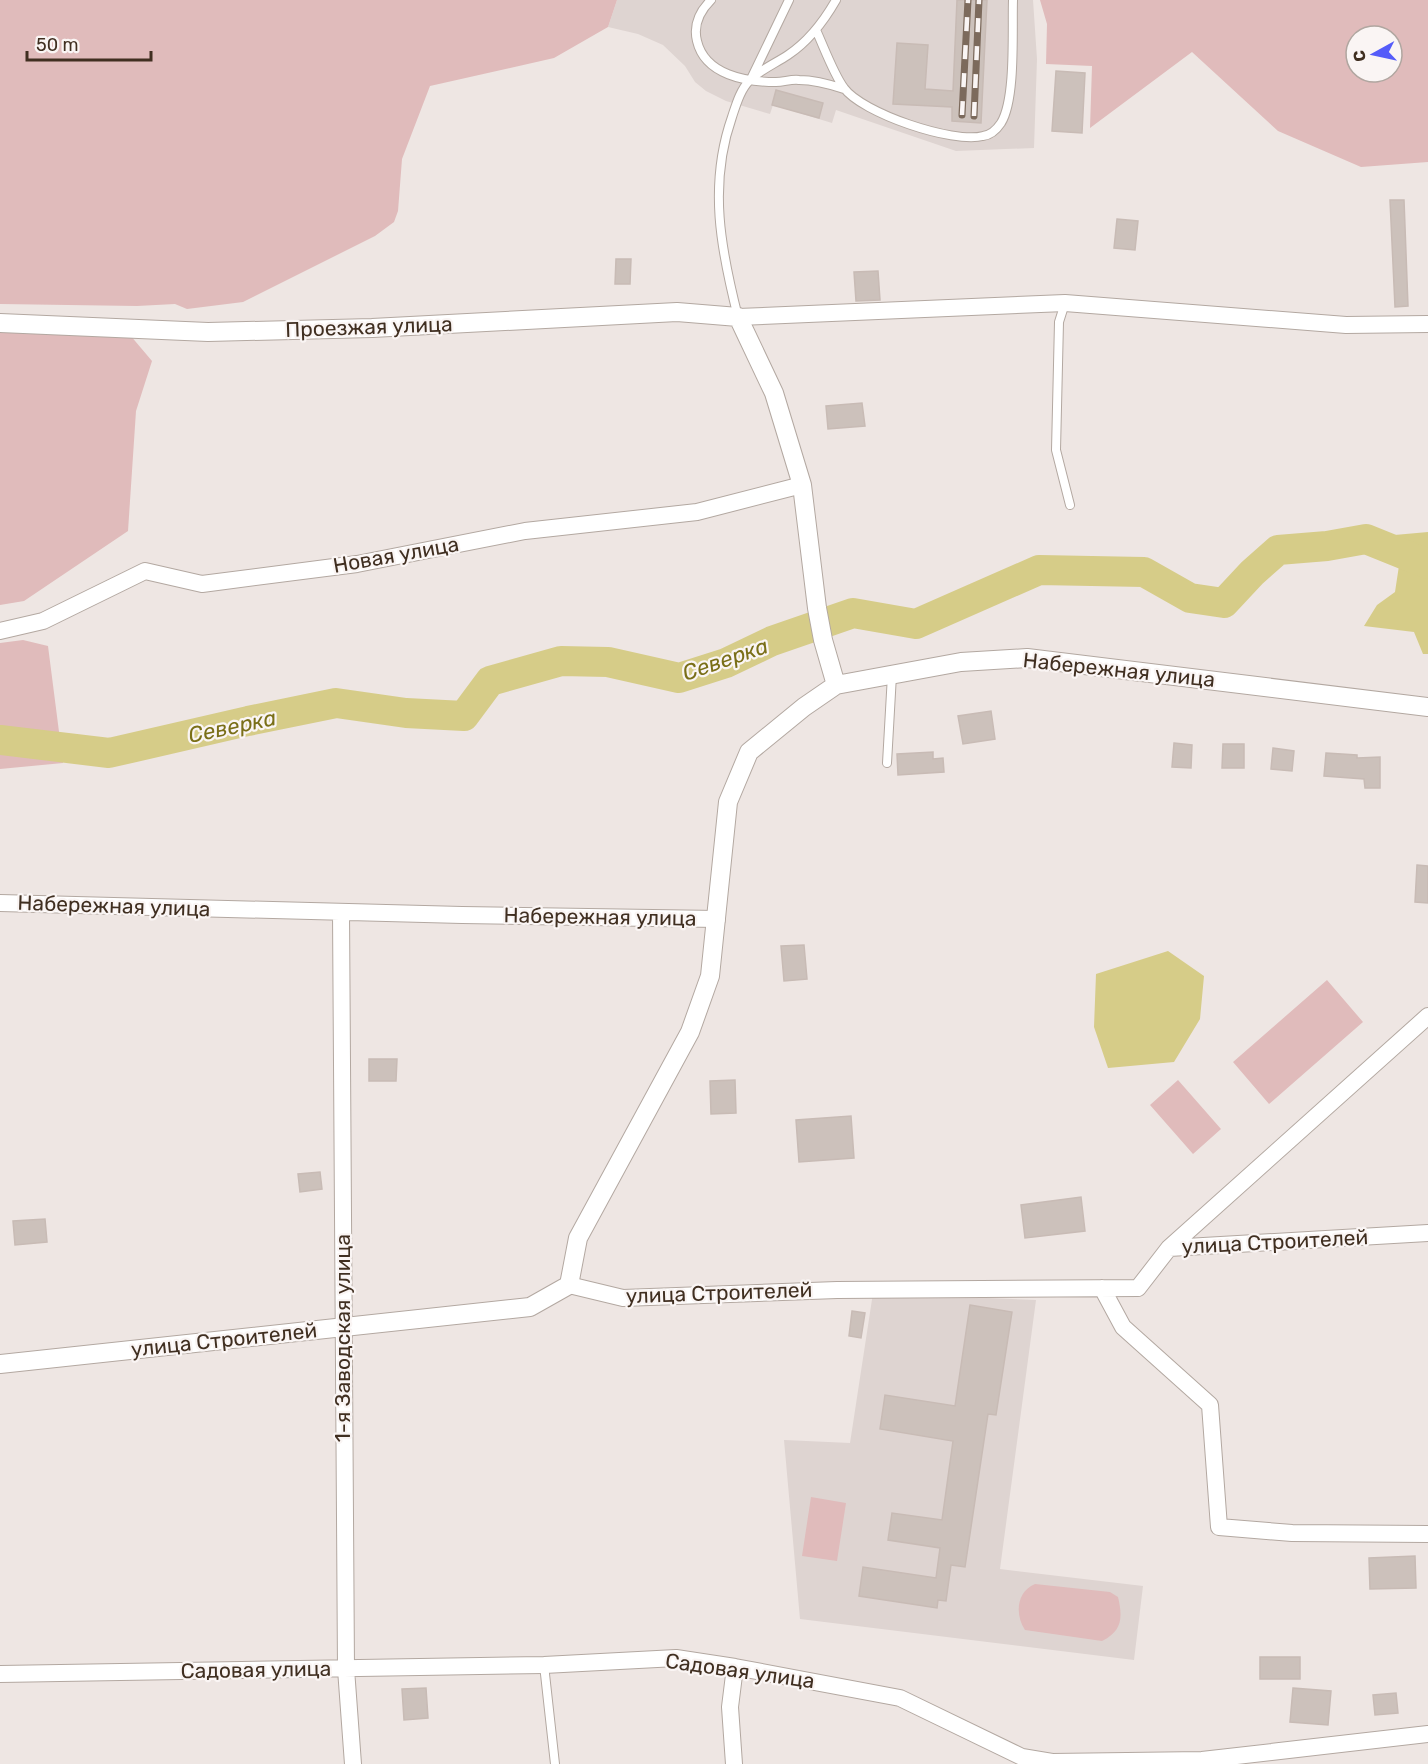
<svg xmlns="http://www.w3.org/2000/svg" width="1428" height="1764" font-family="Rubik,sans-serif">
  <rect width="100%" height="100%" fill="#eee6e3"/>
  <path fill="#ded4d1" d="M617 0H1033L1037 59 1034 148 956 151 836 110 832 123 773 105 770 114 726 101 706 91 695 82 685 66 663 45 638 34 608 27Z
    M873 1293 1036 1300 1000 1569 1143 1586 1134 1660 800 1619 784 1440 850 1443Z"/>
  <path fill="#e0bbbb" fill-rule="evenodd" d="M0 0H617L608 27 554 58 430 86 402 159 398 211 394 222 375 236 243 302 187 309 175 304 137 306 0 304Z
    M1040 0H1428V162L1361 167 1278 131 1192 52 1090 128 1092 66 1046 64 1047 24ZM1356 36H1392V72H1356Z
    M0 332 130 335 152 361 136 411 128 531 24 601 0 605Z
    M23 640 48 646 63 763 0 769V643Z
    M1327 980 1363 1022 1269 1104 1233 1062Z
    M1178 1080 1221 1129 1193 1154 1150 1105Z
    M811 1497 846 1503 837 1561 802 1556Z
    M1035 1584 1110 1592 1118 1597C1123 1618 1122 1631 1102 1641L1025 1630C1015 1615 1016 1592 1035 1584Z"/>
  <path fill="#d6cc88" d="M1428 532V654H1423L1414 632 1364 626 1377 605 1395 592 1400 559 1361 538Z
    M1168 951 1204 976 1200 1019 1174 1062 1108 1068 1094 1027 1096 974Z"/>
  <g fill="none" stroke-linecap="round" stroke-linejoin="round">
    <path stroke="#d6cc88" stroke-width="30" d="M0 740 109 753 248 721 336 703 406 713 464 716 490 681 561 661 608 662 679 678 726 663 772 641 853 613 916 624 1039 570 1144 572 1190 598 1224 603 1252 573 1278 550 1327 546 1366 539 1428 564"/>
  </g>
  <path fill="#ccc1bb" stroke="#c8bbb5" stroke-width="1.5" d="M957 0H987L981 123 952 121V107L893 104 897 43 928 45 925 89 953 91Z
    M1056 71 1085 73 1082 133 1052 131Z
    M776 90 823 103 819 118 772 105Z
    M1390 200H1404L1408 306 1395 307Z
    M1117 219 1138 221 1135 250 1114 248Z
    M616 259H631L630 284H615Z
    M878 271 880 300 856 301 854 272Z
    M862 403 865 426 828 429 826 406Z
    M991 711 995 739 963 744 958 716Z
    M1174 743 1192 745 1191 768 1172 767Z
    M1223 744H1244V768H1222Z
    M1273 748 1294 751 1292 771 1271 769Z
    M933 752V759L943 758 944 772 898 775 897 754Z
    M1326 753 1357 755V758L1380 757V788H1365L1364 779 1324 776Z
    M1417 865 1428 866V903L1415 902Z
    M804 945 807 979 784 981 781 946Z
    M369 1059H397L396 1081H369Z
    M735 1080 736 1113 711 1114 710 1081Z
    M851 1116 854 1158 799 1162 796 1120Z
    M320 1172 322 1189 300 1192 298 1174Z
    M1081 1197 1085 1231 1025 1238 1021 1205Z
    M45 1219 47 1242 15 1245 13 1221Z
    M970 1305 1012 1312 996 1415 988 1414 965 1567 951 1565 946 1601 938 1600 937 1608 859 1596 863 1567 936 1578 940 1548 888 1540 892 1513 942 1520 953 1441 880 1429 885 1395 955 1406Z
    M852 1311 865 1313 861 1338 849 1336Z
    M1415 1556 1416 1588 1370 1589 1369 1558Z
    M1260 1657H1300V1679H1260Z
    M426 1688 428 1718 404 1720 402 1689Z
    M1293 1688 1331 1691 1328 1725 1290 1722Z
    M1396 1693 1398 1713 1375 1715 1373 1695Z"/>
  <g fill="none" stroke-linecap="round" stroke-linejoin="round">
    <g stroke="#b3a8a1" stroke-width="10">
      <path id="service" d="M711 0C700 11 693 25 697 41 705 75 746 82 776 82 784 82 791 79 799 80 815 80 829 84 844 89
        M816 30C823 45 834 75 844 88 862 113 953 144 983 136 991 135 997 129 1001 123 1016 99 1012 30 1013 0
        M751 79 789 0
        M1065 303 1059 322 1056 450 1070 505
        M738 317C721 250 708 185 732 117 736 105 740 90 750 80 760 70 776 63 788 55 809 41 824 21 836 0
        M887 763 892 675
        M544 1665 555 1764"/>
    </g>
    <g stroke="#b3a8a1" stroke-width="18">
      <path id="minor" d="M738 317 1065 303 1346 325 1428 324
        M0 631 43 621 145 571 202 584 357 564 525 531 697 512 802 485
        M0 903 462 915 717 919
        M341 912 346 1669 353 1764
        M1169 1248 1428 1233
        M569 1285 623 1298 837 1290 1138 1288 1169 1248 1428 1016
        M1102 1288 1123 1327 1210 1405 1219 1527 1292 1533 1428 1534
        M0 1674 544 1665 676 1658 735 1667 900 1698 1022 1757 1052 1762 1202 1760 1428 1734
        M734 1764 730 1707 735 1667"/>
    </g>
    <g stroke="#b3a8a1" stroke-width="20">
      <path id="tertiary" d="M0 323 208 332 372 328 677 312 738 317 774 393 802 485 817 608 823 640 836 685
        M0 1364 530 1307 569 1285 578 1238 690 1032 710 976 728 802 749 752 804 707 836 685 961 662 1027 658 1428 707"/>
    </g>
    <use href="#service" stroke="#fff" stroke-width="8"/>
    <use href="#minor" stroke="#fff" stroke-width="16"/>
    <use href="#tertiary" stroke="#fff" stroke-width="18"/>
    <g stroke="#7c6a5c" stroke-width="7">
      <path id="rail" d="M962 115 968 0
        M974 116 979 0"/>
    </g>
    <use href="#rail" stroke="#faf5f4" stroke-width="4.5" stroke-dasharray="14" stroke-linecap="butt"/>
  </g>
  <g text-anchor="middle" stroke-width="4.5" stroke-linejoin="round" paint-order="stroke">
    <g font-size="21" fill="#402f21" stroke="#faf5f4">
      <text transform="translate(369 327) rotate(-2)" y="7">Проезжая улица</text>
      <text transform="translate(396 555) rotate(-10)" y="7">Новая улица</text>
      <text transform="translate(1119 670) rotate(6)" y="7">Набережная улица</text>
      <text transform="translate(114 906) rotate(2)" y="7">Набережная улица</text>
      <text transform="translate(600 917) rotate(1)" y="7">Набережная улица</text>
      <text transform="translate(1275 1242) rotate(-3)" y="7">улица Строителей</text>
      <text transform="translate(719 1293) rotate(-2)" y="7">улица Строителей</text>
      <text transform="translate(343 1338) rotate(-90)" y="7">1-я Заводская улица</text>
      <text transform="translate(224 1340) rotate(-6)" y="7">улица Строителей</text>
      <text transform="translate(256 1670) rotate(-1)" y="7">Садовая улица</text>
      <text transform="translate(740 1671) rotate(8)" y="7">Садовая улица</text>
    </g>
    <g font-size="22" font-style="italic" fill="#7a6f18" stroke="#faf5f4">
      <text transform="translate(725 659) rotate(-19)" y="8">Северка</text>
      <text transform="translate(232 726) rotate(-12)" y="8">Северка</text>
    </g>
  </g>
  <g transform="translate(1374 54) rotate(262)"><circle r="28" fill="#faf5f4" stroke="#b0a6a0" stroke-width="1.5"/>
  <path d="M0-4.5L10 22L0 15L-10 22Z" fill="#555cf9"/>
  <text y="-9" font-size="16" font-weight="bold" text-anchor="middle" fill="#402f21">С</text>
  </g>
  <path d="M27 51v9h124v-9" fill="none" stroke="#402f21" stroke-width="3"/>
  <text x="36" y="51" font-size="18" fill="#402f21" stroke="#faf5f4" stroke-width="4.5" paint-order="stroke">50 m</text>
</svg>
